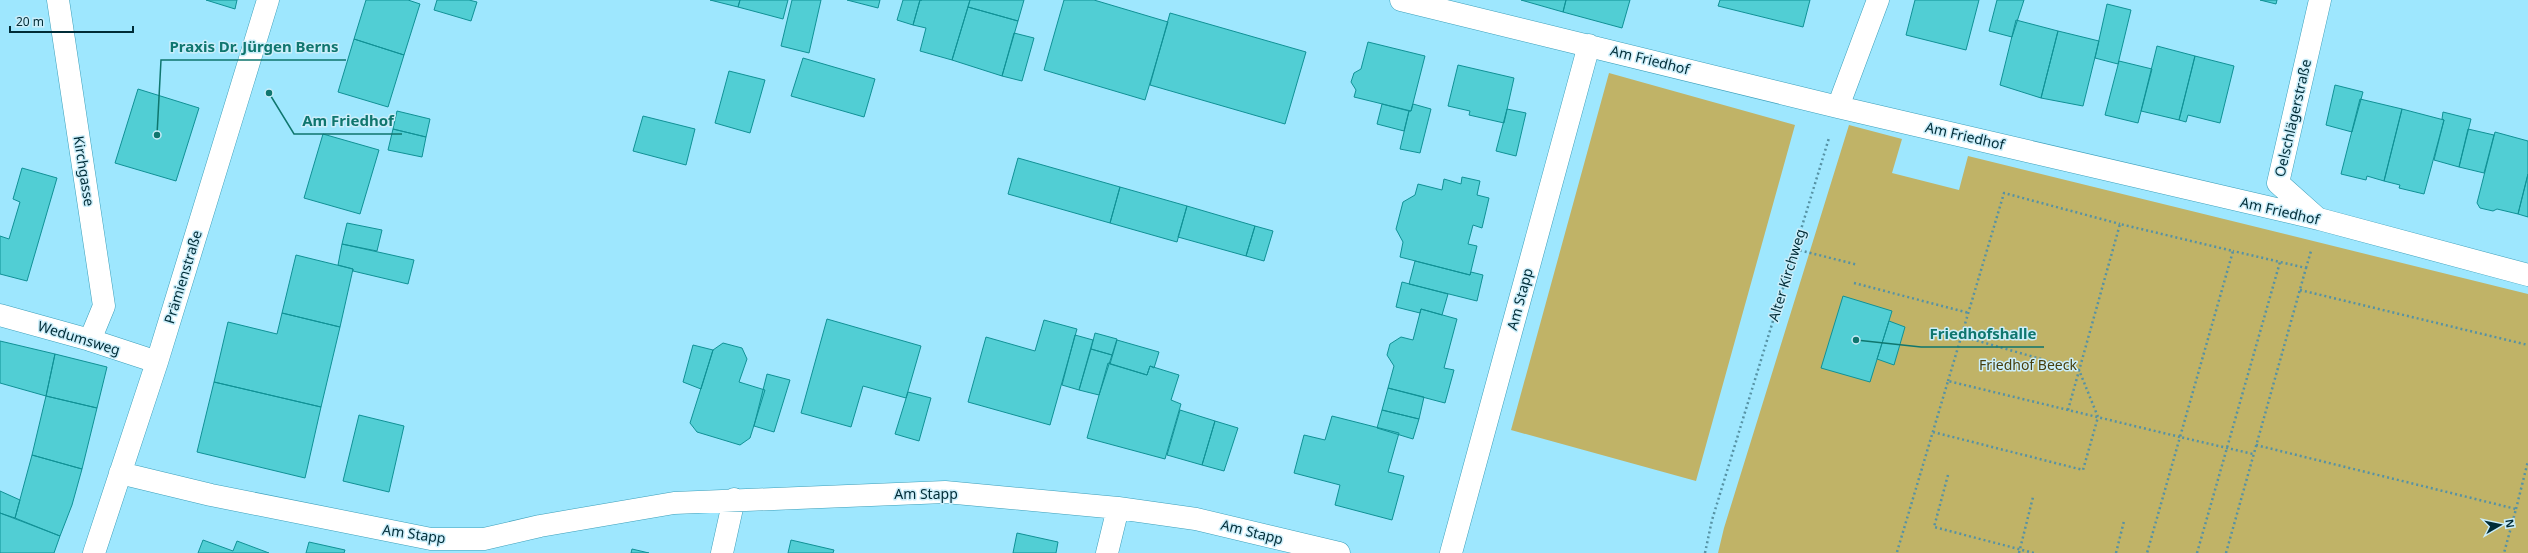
<svg xmlns="http://www.w3.org/2000/svg" width="2528" height="553" font-family="'Noto Sans',sans-serif">
  <rect width="100%" height="100%" fill="#9ee7fe"/>
  <path fill="#c0b367" d="M1609 73 1795 125 1696 481 1511 430Z
    M1849 125 1902 139 1892 173 1959 190 1968 156 2528 294V553H1718L1724 528Z"/>
  <path fill="#51ced4" stroke="#109196" d="M206 0H237L235 9Z
    M366 0H408L420 4 404 55 354 39Z
    M437 0H469L477 2 471 21 434 10Z
    M710 0H740L738 7Z
    M740 0H788L783 19 738 7Z
    M792 0H821L809 53 781 46Z
    M847 0H880L878 8Z
    M903 0H922H920L913 25 897 20Z
    M920 0H970L952 60 920 51 926 28 913 25Z
    M970 0H1024L1018 21 968 7Z
    M1064 0H1094L1168 22 1145 100 1044 70Z
    M1521 0H1566L1563 12Z
    M1566 0H1630L1622 28 1563 12Z
    M1720 0H1810L1803 27 1718 6Z
    M1915 0H1979L1966 50 1906 35Z
    M1997 0H2024L2012 37 1989 31Z
    M2260 0H2277L2276 4Z
    M2107 4 2131 10 2118 64 2095 58Z
    M968 7 1018 21 1002 76 952 60Z
    M1170 13 1306 52 1285 124 1150 85Z
    M2016 20 2058 31 2041 98 2000 85Z
    M2058 31 2099 41 2083 106 2041 98Z
    M1014 33 1034 38 1022 81 1002 76Z
    M354 39 404 55 388 107 338 92Z
    M1368 42 1425 56 1411 111 1354 97 1356 90 1351 82 1354 73 1361 69Z
    M2157 46 2195 56 2179 120 2141 111Z
    M2195 56 2234 66 2220 123 2188 115 2186 122 2179 120Z
    M803 58 875 79 864 117 791 96Z
    M2119 61 2152 69 2138 123 2105 115Z
    M1458 65 1514 78 1504 123 1469 115 1470 111 1448 106Z
    M729 71 765 80 750 133 715 123Z
    M2335 85 2363 92 2352 132 2326 125Z
    M138 89 199 108 176 181 115 163Z
    M2360 99 2402 109 2384 181 2367 176 2366 180 2341 174Z
    M1382 104 1409 111 1404 131 1377 124Z
    M1413 104 1431 109 1420 153 1400 149 1409 111H1411Z
    M1507 109 1526 113 1516 156 1496 151Z
    M2402 109 2444 120 2424 194 2399 188 2400 185 2384 181Z
    M397 111 430 119 426 137 393 129Z
    M2443 112 2471 119 2459 167 2434 160 2444 120 2442 119Z
    M643 116 695 129 686 165 633 151Z
    M393 129 426 137 422 157 388 150Z
    M2468 129 2494 135 2484 173 2459 167Z
    M2495 132 2528 141V174L2518 214 2497 209 2493 211 2480 208 2477 203Z
    M323 134 379 150 360 214 304 198Z
    M1018 158 1120 187 1110 223 1008 194Z
    M22 168 57 178 27 281 0 274V236L9 239 20 202 13 199Z
    M2528 174V217L2518 214Z
    M1462 177 1480 181 1477 195 1489 198 1482 228 1473 225 1468 244 1477 246 1470 275 1400 257 1403 242 1396 229 1403 202 1415 195 1418 184 1442 190 1444 179 1461 184Z
    M1120 187 1187 206 1177 242 1110 223Z
    M1187 206 1255 226 1246 256 1178 237Z
    M347 223 382 230 377 251 342 244Z
    M1255 226 1273 231 1264 261 1246 256Z
    M342 244 414 260 408 284 353 271V269L338 265Z
    M296 255 353 269 340 327 282 313Z
    M1415 261 1470 275 1471 272 1483 275 1477 301 1409 284Z
    M1402 282 1448 294 1442 315 1421 309 1420 313 1396 307Z
    M1843 296 1892 311 1870 382 1821 368Z
    M1421 309 1457 319 1444 368 1454 370 1445 403 1388 388 1394 366 1387 355 1390 344 1401 337 1413 340Z
    M282 313 340 327 321 407 214 382 228 322 277 334Z
    M827 319 921 346 906 398 863 386 851 427 801 413Z
    M1044 320 1077 329 1050 425 968 402 986 337 1035 351Z
    M1889 321 1905 327 1894 365 1877 359Z
    M1095 333 1117 339 1112 355 1091 349Z
    M1075 335 1093 340 1079 390 1062 385Z
    M1117 340 1159 352 1154 368 1150 366 1147 375 1110 364Z
    M0 341 55 354 46 396 0 383Z
    M723 343 742 348 747 359 739 382 765 390 750 438 740 445 697 432 690 423 713 350Z
    M693 345 713 350 701 389 683 382Z
    M1091 349 1112 355 1099 395 1079 390Z
    M55 354 107 367 97 408 46 396Z
    M1108 363 1147 375 1150 366 1179 375 1171 400 1181 404 1165 459 1087 438Z
    M767 374 790 380 774 432 754 426Z
    M214 382 321 407 305 478 197 452Z
    M1388 388 1424 397 1419 419 1382 410Z
    M908 392 931 398 919 441 895 434Z
    M46 396 97 408 82 469 32 455Z
    M1180 410 1215 421 1202 465 1167 455Z
    M1382 410 1419 419 1413 439 1377 428Z
    M359 415 404 426 389 492 343 481Z
    M1332 416 1399 433 1388 472 1404 476 1392 520 1335 505 1340 485 1294 473 1304 435 1325 440Z
    M1215 421 1238 428 1224 471 1202 465Z
    M32 455 82 469 72 505 60 536 15 518Z
    M0 491 20 500 15 518 0 513Z
    M0 513 60 536 54 553H0Z
    M1017 533 1058 542 1056 553H1013Z
    M203 540 233 551 237 541 269 553H198Z
    M791 540 834 550 833 553H788Z
    M309 542 345 550 344 553H306Z
    M632 549 649 553H631Z"/>
  <g fill="none" stroke-linecap="round" stroke-linejoin="round">
    <g stroke="#3c9fba" stroke-width="23">
      <path id="minor" d="M58 0 104 306 90 340
        M1401 0 1838 107 2319 219 2528 275
        M1838 107 1878 0
        M2316 217 2278 183 2320 0
        M0 315 90 340 157 362
        M120 473 211 495 431 539H484L540 526 674 503 945 492 1118 508 1196 519 1339 553
        M94 553 157 362 268 0
        M722 553 734 499
        M1107 553 1118 508
        M1451 553 1589 45"/>
    </g>
    <path stroke="#5692a4" stroke-width="2.5" stroke-dasharray="2 3" stroke-linecap="butt" d="M1795 249 1858 265
      M2306 268 2311 251
      M1854 283 1969 313
      M2300 290 2528 345
      M1948 381 2004 193 2120 224
      M2068 410 2120 224 2233 251 2180 437 2253 454
      M1933 432 2083 470 2098 417 2079 370 1961 336
      M2256 445 2516 509 2504 553
      M1948 475 1934 527 2034 553
      M2516 509 2528 461
      M1897 552 1948 381 2180 437 2147 553
      M1705 553 1712 520 1829 138
      M2019 553 2033 497
      M2116 553 2124 521
      M2197 553 2280 262
      M2226 553 2306 268 2233 251"/>
    <use href="#minor" stroke="#fff" stroke-width="22"/>
  </g>
  <g text-anchor="middle" stroke-width="3" stroke-linejoin="round" paint-order="stroke">
    <g font-size="14" fill="#002c37" stroke="#cbeefa">
      <text transform="translate(1650 60) rotate(14)" y="5">Am Friedhof</text>
      <text transform="translate(2293 118) rotate(-77)" y="5">Oelschlägerstraße</text>
      <text transform="translate(1965 136) rotate(13)" y="5">Am Friedhof</text>
      <text transform="translate(84 171) rotate(81)" y="5">Kirchgasse</text>
      <text transform="translate(2280 211) rotate(13)" y="5">Am Friedhof</text>
      <text transform="translate(1787 275) rotate(-73)" y="5">Alter Kirchweg</text>
      <text transform="translate(183 277) rotate(-73)" y="5">Prämienstraße</text>
      <text transform="translate(1520 299) rotate(-75)" y="5">Am Stapp</text>
      <text transform="translate(79 338) rotate(17)" y="5">Wedumsweg</text>
      <text x="926" y="499">Am Stapp</text>
      <text transform="translate(1252 532) rotate(14)" y="5">Am Stapp</text>
      <text transform="translate(414 534) rotate(8)" y="5">Am Stapp</text>
    </g>
    <g font-size="14" fill="#463e0d" stroke="#cbeefa">
      <text x="2028" y="370">Friedhof Beeck</text>
    </g>
  </g>
  <path fill="none" stroke="#0f766e" stroke-width="1.5" d="M157 135L161 60H346M269 93L294 134H402M1856 340L1921 347H2044"/>
  <g fill="#0f766e" stroke="#cbeefa" stroke-width="1.5">
    <circle cx="157" cy="135" r="4"/>
    <circle cx="269" cy="93" r="4"/>
    <circle cx="1856" cy="340" r="4"/>
  </g>
  <g font-size="15" text-anchor="middle" font-weight="bold" fill="#0f766e" stroke="#cbeefa" stroke-width="3" stroke-linejoin="round" paint-order="stroke">
    <text x="254" y="52">Praxis Dr. Jürgen Berns</text>
    <text x="348" y="126">Am Friedhof</text>
    <text x="1983" y="339">Friedhofshalle</text>
  </g>
  <g transform="translate(2500 525) rotate(81)" stroke="#cbeefa" stroke-width="3" paint-order="stroke">
  <path d="M0-3L7 15L0 10L-7 15Z" fill="#002c37"/>
  <text y="-6" font-size="11" font-weight="bold" text-anchor="middle" fill="#002c37">N</text>
  </g>
  <path d="M10 26v6h123v-6" fill="none" stroke="#002c37" stroke-width="2"/>
  <text x="16" y="26" font-size="12" fill="#002c37" stroke="#cbeefa" stroke-width="3" paint-order="stroke">20 m</text>
</svg>
